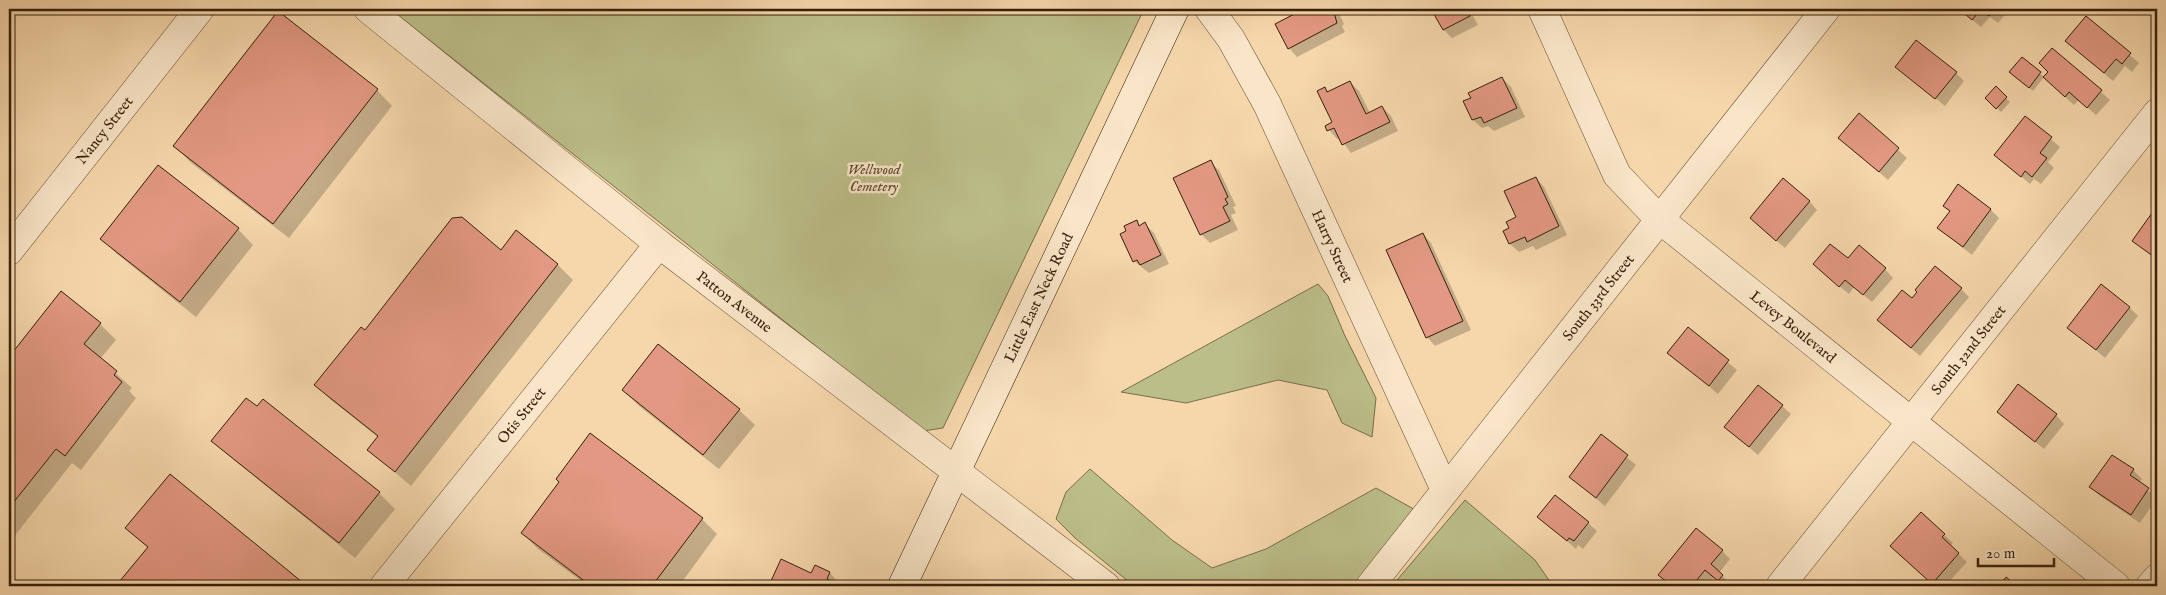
<svg xmlns="http://www.w3.org/2000/svg" width="2166" height="595" font-family="'IM FELL English',serif">
  <rect width="100%" height="100%" fill="#f6d7ab"/>
  <filter id="stains"><feTurbulence type="fractalNoise" baseFrequency=".004" numOctaves="4"/><feColorMatrix values="0 0 0 0 .2 0 0 0 0 .09 0 0 0 0 .02 0 0 0 .5 -.17"/></filter>
  <radialGradient id="worn" r=".72"><stop offset=".6" stop-color="#630" stop-opacity="0"/><stop offset="1" stop-color="#630" stop-opacity=".3"/></radialGradient>
  <path fill="#bcbe89" stroke="#786e4a" d="M390 9H1144L943 428 923 431Z
    M1318 284 1328 296 1345 336 1376 398 1372 437 1342 423 1327 390 1278 380 1186 403 1121 392Z
    M1090 469 1172 540 1212 568 1266 549 1376 488 1419 512 1355 586H1134L1075 538 1056 519 1066 492Z
    M1465 500 1535 560 1553 586H1392Z"/>
  <path fill="#0003" d="M1307 9H1337L1344 24 1342 26 1345 32 1297 57 1289 48 1276 24Z
    M1433 9H1469L1478 25 1452 38 1444 30Z
    M1959 9H2010L1998 23 1990 17 1981 27Z
    M2086 18 2139 63 2132 72 2125 66 2113 81 2066 41Z
    M2053 49 2110 100 2096 115 2079 100 2074 105 2053 86 2049 72Z
    M2022 59 2044 77 2033 91 2015 76Z
    M1897 67 1956 73 1964 81 1945 106Z
    M1502 78 1511 87 1525 117 1494 131 1488 126 1482 128 1473 120 1465 102Z
    M1350 82 1359 91 1370 113 1382 107 1391 116 1398 131 1351 153 1340 138 1337 139 1326 126 1334 122 1325 89 1329 92Z
    M1996 88 2010 102 2001 112 1987 98Z
    M377 90 392 106 289 238 190 162 175 146Z
    M1859 115 1907 158 1888 180 1849 146Z
    M2026 118 2060 147 2048 162 2054 168 2041 184 2034 179 2030 184 1996 155Z
    M1210 162 1219 170 1236 206 1233 207 1236 213 1231 215 1238 230 1210 243 1201 234Z
    M1536 178 1544 187 1567 235 1536 250 1533 246 1519 252 1510 244 1504 231 1511 228 1518 218Z
    M1809 201 1817 210 1785 248 1760 227Z
    M1944 206 1991 210 1999 218 1972 255 1938 228 1950 212Z
    M2157 208V260L2134 241Z
    M1136 222 1141 226 1145 224 1154 233 1169 264 1149 273 1134 261 1128 232Z
    M238 229 253 245 196 317 117 254 102 239Z
    M1423 234 1431 243 1471 330 1435 346 1427 337Z
    M501 251 557 264 573 280 411 486 369 450 378 437 331 400 316 385 366 332Z
    M1848 260 1885 269 1893 278 1872 302 1854 287 1849 294 1823 273Z
    M1961 289 1969 297 1920 356 1878 320 1912 300Z
    M61 293 100 324 116 340 100 359 132 388 129 391 136 398 81 470 72 463 9 543V359Z
    M2129 307 2138 316 2105 358 2069 327Z
    M1688 329 1737 370 1718 394 1669 353Z
    M623 390 739 410 755 425 719 469 639 406Z
    M264 401 379 493 395 509 355 558 229 456 213 441 258 408Z
    M1782 406 1791 414 1758 455 1726 427Z
    M1998 412 2056 415 2064 424 2044 449Z
    M1601 436 1636 465 1605 506 1570 477Z
    M2133 470 2142 479 2139 483 2157 498 2140 523 2100 496 2091 487Z
    M170 476 305 586H125L120 582 148 548 127 528Z
    M1921 513 1953 543 1950 546 1967 562 1945 586H1935L1900 555Z
    M1539 517 1588 523 1597 531 1583 549 1578 545 1576 549Z
    M702 519 717 534 679 586H588L538 549 522 533Z
    M1722 551 1730 559 1719 573 1731 584 1729 586H1724L1714 578 1707 586H1672L1660 575Z
    M816 567 830 573 838 582 837 586H777L773 581 812 575Z"/>
  <path fill="#e29882" stroke="#351f0b" d="M1304 9H1333L1337 23 1288 49 1275 24Z
    M1431 9H1466L1470 16 1443 30Z
    M1959 9H1994L1989 16 1981 9 1972 20Z
    M278 11 378 89 273 224 173 146Z
    M2086 16 2131 53 2122 64 2116 59 2104 73 2065 41Z
    M1916 40 1957 72 1935 99 1895 67Z
    M2052 48 2102 90 2087 108 2069 92 2065 97 2043 77 2048 72 2039 63Z
    M2022 57 2041 72 2029 88 2009 72Z
    M1502 77 1517 108 1484 123 1481 117 1472 120 1463 101 1471 98 1468 93Z
    M1350 81 1366 114 1382 106 1390 122 1342 145 1334 128 1327 131 1325 126 1332 122 1317 91 1325 87 1327 92Z
    M1996 86 2007 97 1996 109 1985 98Z
    M1859 113 1899 148 1879 172 1838 138Z
    M2025 116 2052 137 2040 153 2047 158 2032 177 2025 171 2021 177 1994 155Z
    M1211 160 1228 197 1225 199 1228 204 1223 207 1230 221 1200 235 1173 178Z
    M158 165 239 228 180 302 100 239Z
    M1536 177 1559 226 1527 242 1525 237 1509 244 1503 231 1509 228 1506 222 1516 217 1504 191Z
    M1783 178 1810 201 1776 241 1750 218Z
    M1958 184 1991 209 1963 247 1937 228 1950 211 1943 206Z
    M2157 206V259L2132 241Z
    M462 217 501 250 516 230 558 264 395 472 367 450 378 436 314 385 361 327 365 330 452 218Z
    M1137 220 1139 226 1145 222 1161 255 1140 265 1137 260 1133 262 1120 234 1126 231 1124 226Z
    M1423 233 1463 321 1426 338 1386 250Z
    M1830 244 1848 258 1859 245 1886 268 1863 295 1845 280 1839 287 1813 264Z
    M1935 266 1962 288 1911 348 1877 320 1902 290 1912 298 1917 292 1915 290Z
    M2101 284 2130 307 2096 350 2067 328Z
    M61 291 101 323 84 344 117 371 114 375 122 382 65 456 56 449 9 508V357Z
    M1688 327 1729 360 1709 386 1667 353Z
    M658 344 740 409 703 455 622 390Z
    M2018 384 2057 414 2035 442 1997 412Z
    M1758 385 1783 405 1749 447 1724 427Z
    M246 398 257 406 263 399 380 492 339 543 211 441Z
    M590 433 703 518 652 586H591L521 533 559 482 556 479Z
    M1601 434 1628 455 1596 498 1569 477Z
    M2112 455 2134 469 2130 475 2149 488 2131 515 2089 487Z
    M170 474 307 586H124L119 582 148 547 125 528Z
    M1555 495 1589 522 1574 541 1569 538 1567 541 1537 517Z
    M1921 512 1945 534 1942 537 1959 553 1932 584 1890 546Z
    M1696 528 1723 550 1711 564 1723 575 1718 581 1705 570 1692 586H1672L1658 575Z
    M781 559 811 573 815 565 830 572 827 579 835 583 834 586H776L777 584 771 581Z
    M2006 577 2017 586H1999Z"/>
  <g fill="none" stroke-linecap="round" stroke-linejoin="round">
    <g stroke="#654d33" stroke-width="29">
      <g id="street">
        <path id="s1" d="M368 9 659 244 1106 586"/>
        <path id="s2" d="M1209 9 1231 39 1267 104 1445 490"/>
        <path id="s3" d="M1542 9 1617 175 1658 218 2116 586"/>
        <path id="s4" d="M9 251 200 9"/>
        <path id="s5" d="M384 586 659 244"/>
        <path id="s6" d="M1370 586 1826 9"/>
        <path id="s7" d="M1780 586 2157 113"/>
        <path d="M2150 586 2157 578"/>
      </g>
    </g>
    <g stroke="#351f0b" stroke-width="29">
      <g id="secondary">
        <path id="s8" d="M902 586 1175 9"/>
      </g>
    </g>
    <use href="#street" stroke="#f9e5c8" stroke-width="28"/>
    <use href="#secondary" stroke="#f9e5c8" stroke-width="28"/>
  </g>
  <g text-anchor="middle" stroke-width="5" stroke-linejoin="round" paint-order="stroke">
    <g font-size="15" fill="#351f0b" stroke="#f9e5c8">
      <text dy="5" stroke="none"><textPath href="#s4" startOffset="154">Nancy Street</textPath></text>
      <text dy="5" stroke="none"><textPath href="#s2" startOffset="268">Harry Street</textPath></text>
      <text dy="5" stroke="none"><textPath href="#s8" startOffset="319">Little East Neck Road</textPath></text>
      <text dy="5" stroke="none"><textPath href="#s6" startOffset="368">South 33rd Street</textPath></text>
      <text dy="5" stroke="none"><textPath href="#s1" startOffset="469">Patton Avenue</textPath></text>
      <text dy="5" stroke="none"><textPath href="#s3" startOffset="415">Levey Boulevard</textPath></text>
      <text dy="5" stroke="none"><textPath href="#s7" startOffset="302">South 32nd Street</textPath></text>
      <text dy="5" stroke="none"><textPath href="#s5" startOffset="219">Otis Street</textPath></text>
    </g>
    <g font-size="15" font-style="italic" fill="#57472a" stroke="#f9e5c8">
      <text x="874" y="174">Wellwood<tspan x="874" dy="17">Cemetery</tspan></text>
    </g>
  </g>
  <rect width="2166" height="595" fill="none" stroke="#f6d7ab" stroke-width="30"/>
  <rect x="10" y="10" width="2146" height="575" fill="none" stroke="#351f0b" stroke-width="2.5"/>
  <rect x="15" y="15" width="2136" height="565" fill="none" stroke="#351f0b"/>
  <path d="M1978 558v8h76v-8" fill="none" stroke="#351f0b" stroke-width="2.5"/>
  <text x="1986" y="558" font-size="15" fill="#351f0b" stroke="#f9e5c8" stroke-width="4" paint-order="stroke">20 m</text>
  <rect width="100%" height="100%" filter="url(#stains)"/>
  <rect width="100%" height="100%" fill="url(#worn)"/>
</svg>
